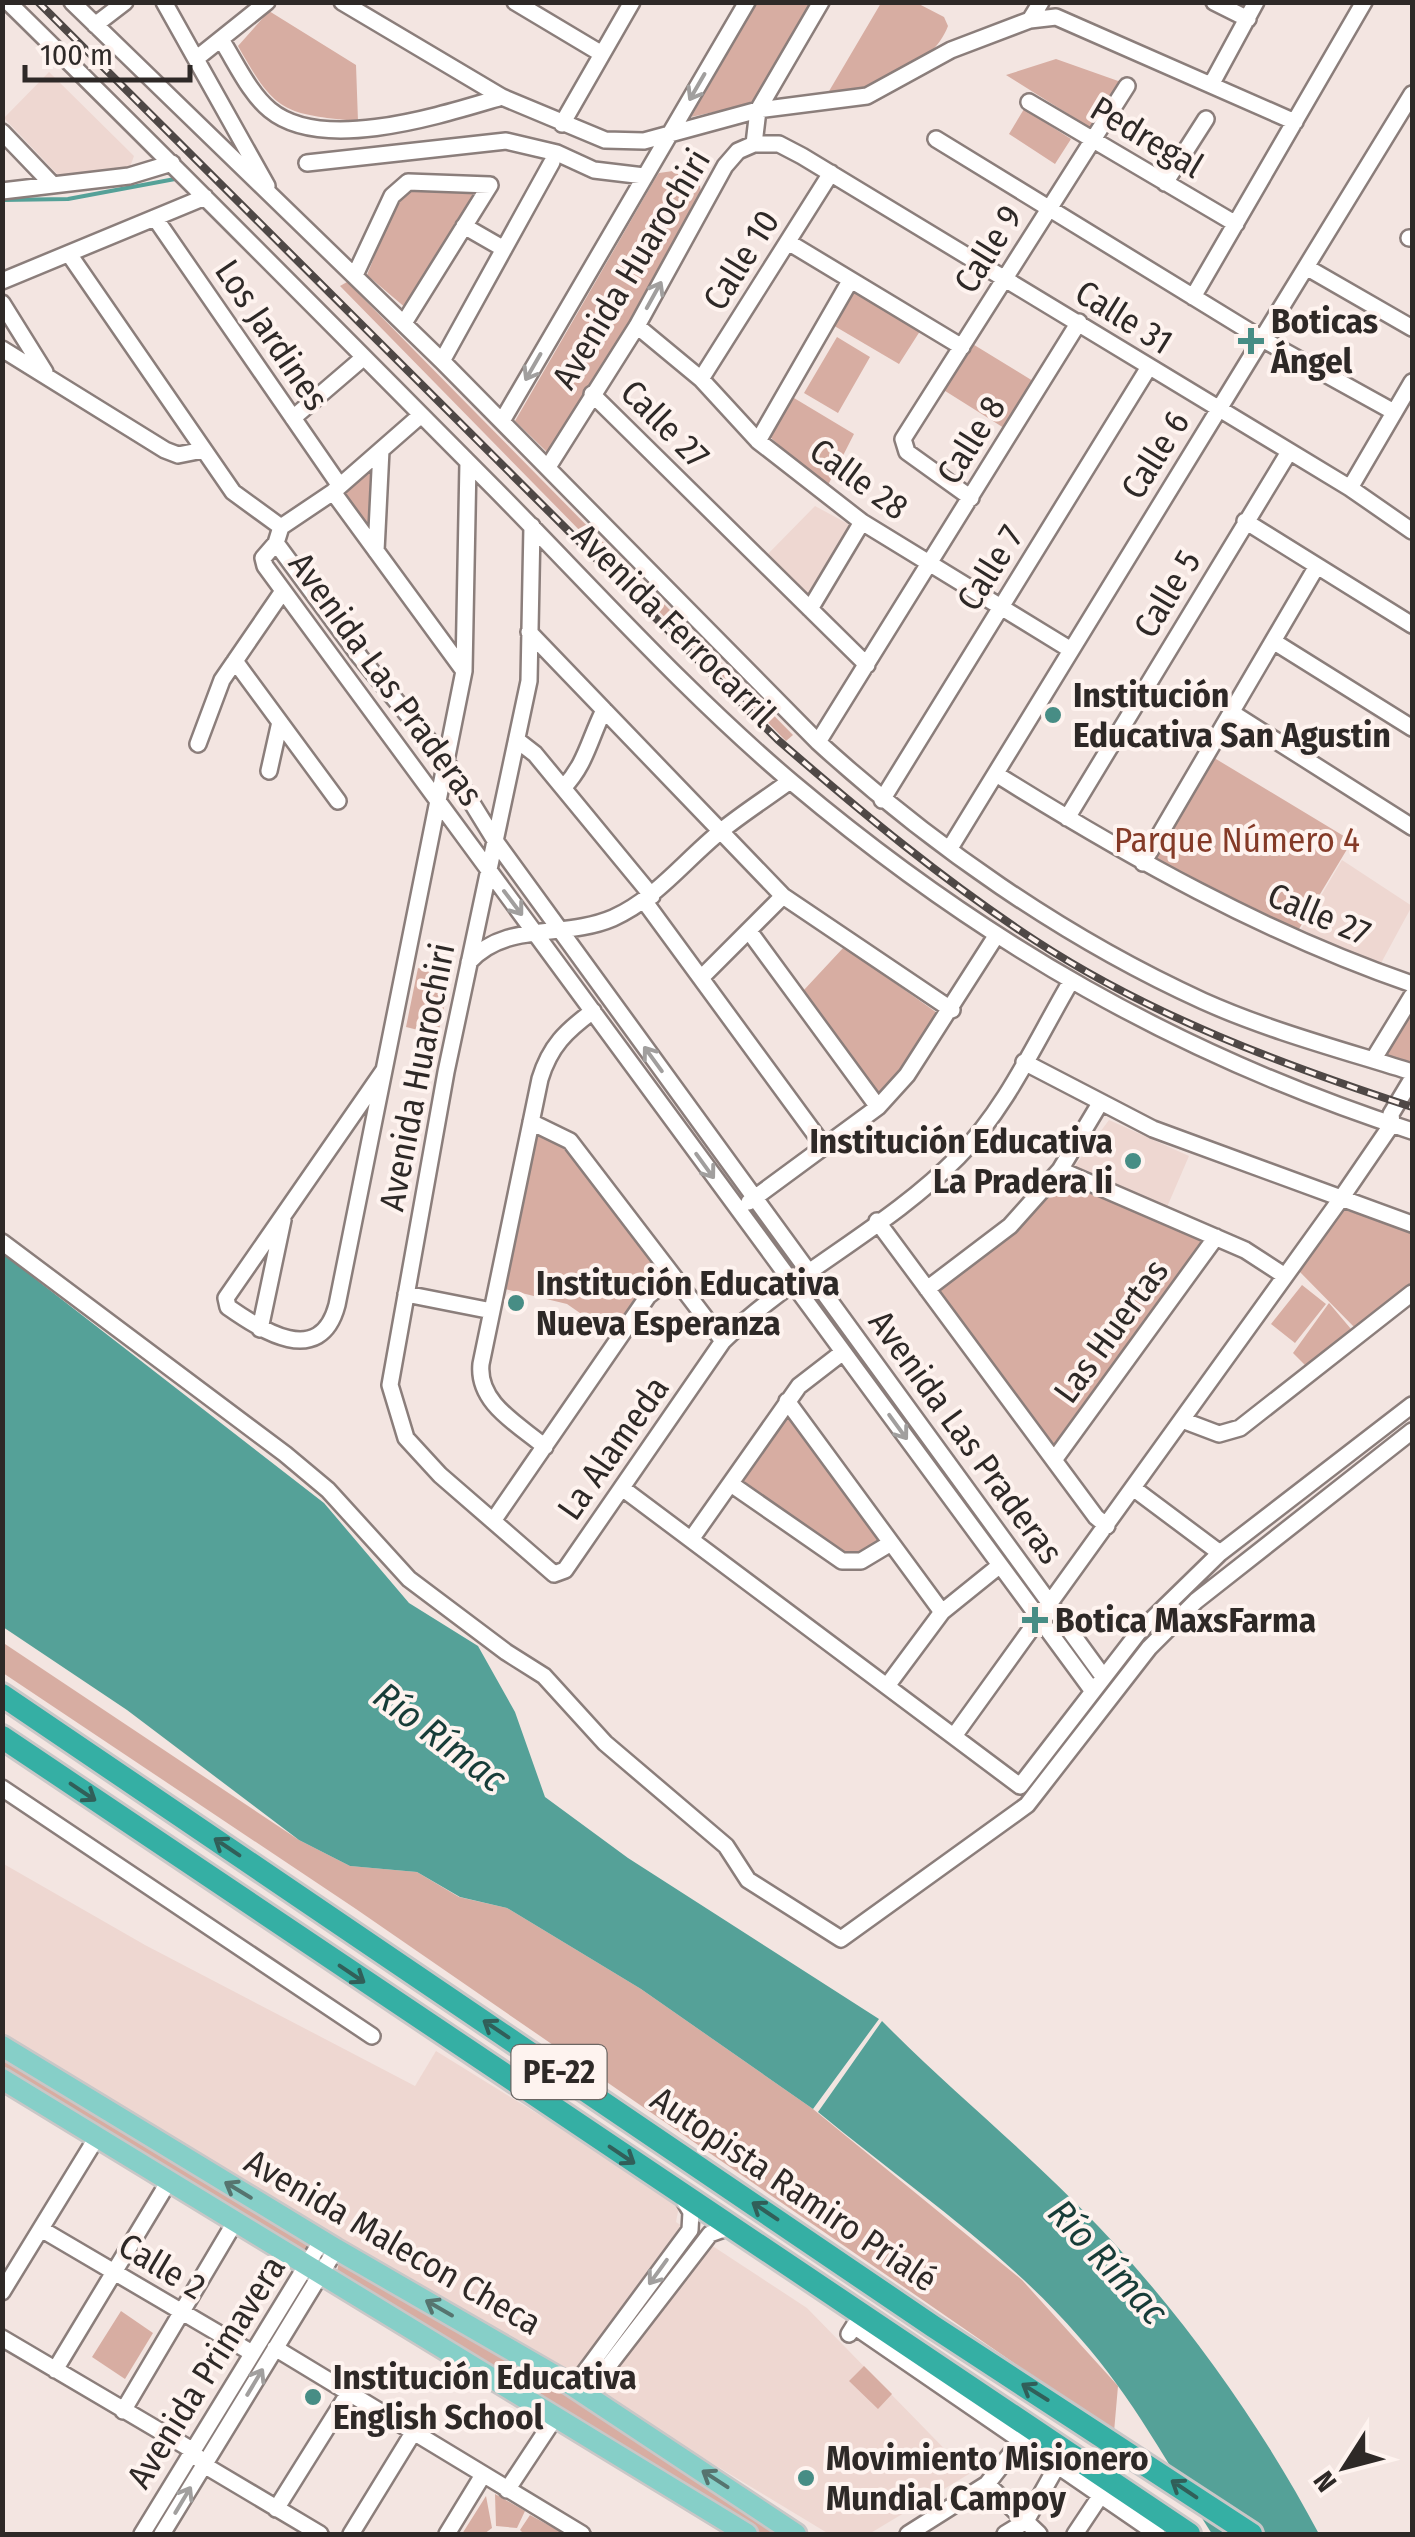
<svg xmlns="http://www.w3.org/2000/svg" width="1415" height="2537" font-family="'Fira Sans Condensed',sans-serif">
  <rect width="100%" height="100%" fill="#f3e5e1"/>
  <path fill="#eed7d1" d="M49 72 134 156 130 167 59 176 4 118Z
    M815 506 854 527 810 599 765 557Z
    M1342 860 1412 906 1380 965 1299 933Z
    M1109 1120 1189 1156 1167 1207 1074 1167Z
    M2 1863 145 1945 415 2086 436 2051 669 2195 679 2206 676 2222 807 2308 969 2474 869 2534H829L3 2034Z"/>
  <path fill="#d7ada2" d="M757 3H812L754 103 691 117Z
    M881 3H917L944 17 948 26C932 69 868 91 825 98Z
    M269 11 356 65 358 121C283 114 275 112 238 46Z
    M1056 59 1121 82 1092 129 1006 75Z
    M1024 109 1071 139 1055 164 1009 134Z
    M673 171 700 186 701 192 639 310 548 453 515 421 655 179 659 173Z
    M410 189 476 190 407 309 367 275 398 198Z
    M347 282 793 735 786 741 340 286Z
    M855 289 922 328 899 364 831 324Z
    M837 337 870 357 838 413 804 393Z
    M971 343 1033 381 1004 428 942 389Z
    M789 395 854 434 826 489 768 435Z
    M379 459 374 536 342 493Z
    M1211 756 1352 841 1296 934 1151 861Z
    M844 947 940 1015 902 1070 878 1094 803 991Z
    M418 968 451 975 438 1035 406 1027Z
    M1412 1008V1065L1384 1056Z
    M535 1131 566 1146 662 1275 613 1336 567 1304 505 1289Z
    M1060 1179H1071L1200 1238 1202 1247 1062 1442 1050 1444 940 1290 1017 1228Z
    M1341 1209 1412 1230V1282L1356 1329 1298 1270Z
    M1302 1285 1326 1304 1295 1343 1271 1324Z
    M1329 1303 1351 1329 1306 1366 1293 1353Z
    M786 1415 790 1416 882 1541 859 1555 847 1556 740 1483Z
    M2 1642 299 1840 350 1866 417 1872 459 1897 507 1908 641 1989 813 2109 1022 2280 1118 2386 1114 2432 356 1909 3 1673Z
    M2 2052 311 2243 304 2253 3 2074Z
    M339 2262 568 2394 788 2534H756L336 2276Z
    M302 2280 309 2284 157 2534H147Z
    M121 2311 153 2333 125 2379 92 2357Z
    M864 2366 892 2394 878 2409 849 2381Z
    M495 2494 525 2511 517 2528 496 2526Z
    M486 2496 492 2528 484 2534H462Z
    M530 2515 561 2532V2534H524L520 2530Z"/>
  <path fill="#55a198" d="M2 1253 324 1503 409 1603 478 1646 515 1712 545 1797 628 1858 879 2019 813 2109 641 1989 507 1908 460 1897 417 1872 350 1866 299 1840 127 1710 3 1627Z
    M882 2021C952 2092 1030 2154 1098 2226 1184 2317 1260 2423 1319 2534H1212C1170 2468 1132 2396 1079 2337 1005 2251 905 2184 818 2112Z"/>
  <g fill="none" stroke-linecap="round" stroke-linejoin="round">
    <path stroke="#55a198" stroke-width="4" d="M2 200 68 199 175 179"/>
    <g stroke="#8b7e7b" stroke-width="20">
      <path id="minor" d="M8 2C172 163 333 326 494 488 592 587 687 694 794 784 983 943 1178 1055 1412 1131
        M72 2 442 361 818 742C930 844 1064 938 1203 1001 1270 1031 1342 1050 1412 1072
        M164 2 267 186
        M342 2 502 97 605 140 644 141 758 110 867 96 951 50 1030 20 1056 17 1295 122
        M515 2 602 54
        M1214 2 1248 19
        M1030 20 1041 2
        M95 25 125 2
        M222 41C236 63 250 94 270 110 323 154 444 114 502 97
        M197 58 267 2
        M1211 85 1256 2
        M1029 102 1236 224
        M562 124 632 2
        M2 132 52 184
        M936 139 1262 339 1394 412
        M754 144H779L802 156 1350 488 1412 531
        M307 163 506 141 557 153 594 170 644 176
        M1165 183 1206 119
        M2 191 129 176 172 163
        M155 218 340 486
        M464 226 504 249
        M1409 238H1412
        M788 242 962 347
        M69 254 233 492 281 527
        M1306 267 1412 328
        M355 275 392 196 408 182 490 185 404 323
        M2 281 205 197
        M1193 297 1364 2
        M2 303 45 372
        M637 326 701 379 758 441 862 522 1071 650
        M2 349 165 450 178 455 203 450
        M442 361 552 162
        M701 379 831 173
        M592 394 867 665
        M421 415 333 492 281 527 276 543 263 558 265 566 1092 1690
        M293 418 363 358
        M502 421 747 2
        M758 441 850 281
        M548 467 637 326 725 166 738 151 754 144 758 110 821 2
        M1350 488 1412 382
        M333 492 464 671
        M971 498 907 452 903 439 1127 86
        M1245 521 1412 625
        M532 526 529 681 446 1072 390 1385 406 1438 440 1475 554 1574 565 1570 723 1341C794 1272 888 1228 958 1157 1006 1109 1036 1041 1070 983
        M276 543 360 657 446 761 496 842 1102 1675
        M376 551 381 450
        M810 609 862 522
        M529 632 783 896 952 1010
        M1273 641 1412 728
        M235 661 338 801
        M1231 712 1412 827
        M517 740 535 754 652 896
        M818 742 1079 322
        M198 744 222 680 283 591
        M269 771 280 722
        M996 774C1129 857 1264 933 1412 984
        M563 788C586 764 589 740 604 710
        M882 800 1149 367
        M1067 818 1289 452
        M950 848 1412 94
        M1143 863 1317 566
        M645 902 823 1145
        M749 931 878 1107
        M469 962C506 921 564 939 613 918 657 898 684 861 721 831 743 813 767 798 790 781
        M701 978 783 896
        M1373 1060 1412 996
        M1024 1062 1153 1129 1412 1224
        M384 1070 226 1298 228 1307C261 1330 320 1369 337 1305L464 671 468 462
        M531 1122 570 1141 723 1341
        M1060 1170 1245 1250 1285 1276
        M749 1202 878 1107 907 1075 996 936
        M877 1221 1096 1517 1107 1526
        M2 1242 285 1454 328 1490 409 1579 506 1652 544 1676 605 1743 726 1846 748 1880 841 1939 1027 1805 1149 1648 1196 1601 1412 1431
        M927 1289 1010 1226 1060 1170 1099 1105
        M406 1294 492 1311
        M260 1329 283 1220
        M787 1401 942 1612
        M1182 1420 1219 1434 1240 1428 1412 1293
        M545 1447C518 1424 477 1403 481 1364L540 1079C550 1046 566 1031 593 1011
        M1054 1460 1216 1237
        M731 1484 842 1561H861L891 1543
        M622 1488 1020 1786 1138 1633 1220 1553 1412 1405
        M1133 1488 1220 1553
        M493 1521 648 1296 672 1277
        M692 1538 799 1386 843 1352
        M887 1686 942 1612 999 1566
        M954 1736 1340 1200 1392 1124 1391 1114 1412 1079
        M2 1788 372 2036
        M41 2229 252 2353
        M2 2292 97 2137
        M849 2334 854 2326 1157 2534
        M2 2338 192 2450 204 2465 320 2534
        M275 2348 582 2534
        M55 2370 169 2181
        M574 2387 690 2230 691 2212 682 2197
        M586 2395 710 2234 732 2226
        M123 2411 235 2222
        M987 2484 1039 2534
        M507 2490 556 2416
        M276 2509 348 2394
        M142 2534 322 2240
        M162 2534 336 2249
        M351 2534 413 2433
        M447 2534 483 2475
        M908 2534 987 2484 1020 2442
        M1005 2534 1026 2521 1057 2466
        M1075 2534 1101 2495"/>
    </g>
    <g stroke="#c9c7c7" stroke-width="25">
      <path id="major" d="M2 2046 336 2249 568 2383 796 2534
        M2 2079 747 2534"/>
    </g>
    <g stroke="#c9c7c7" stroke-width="28">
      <path id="highway" d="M2 1695 934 2327 1251 2534
        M2 1737 1189 2534"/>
    </g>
    <use href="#minor" stroke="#fff" stroke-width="15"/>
    <use href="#major" stroke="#86cfc8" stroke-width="20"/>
    <use href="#highway" stroke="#35afa4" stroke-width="22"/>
    <g stroke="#4f4846" stroke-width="8">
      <path id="rail" d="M38 2 778 740C861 812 944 881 1036 941 1151 1016 1283 1065 1412 1107"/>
    </g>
    <use href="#rail" stroke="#fef3ef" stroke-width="4" stroke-dasharray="11" stroke-linecap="butt"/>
  </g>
  <defs><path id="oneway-shaft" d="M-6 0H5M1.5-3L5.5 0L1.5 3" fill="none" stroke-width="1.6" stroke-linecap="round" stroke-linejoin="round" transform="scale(2.5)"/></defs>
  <g stroke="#a19f9e">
    <use href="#oneway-shaft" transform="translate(697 87) rotate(120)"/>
    <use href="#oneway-shaft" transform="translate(654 295) rotate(-61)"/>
    <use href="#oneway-shaft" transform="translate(533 367) rotate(120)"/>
    <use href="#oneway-shaft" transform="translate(513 903) rotate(53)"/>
    <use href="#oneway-shaft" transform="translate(653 1059) rotate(-126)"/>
    <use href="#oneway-shaft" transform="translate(705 1166) rotate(54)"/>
    <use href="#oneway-shaft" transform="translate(898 1427) rotate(54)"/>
    <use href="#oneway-shaft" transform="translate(658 2272) rotate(126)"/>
    <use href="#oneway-shaft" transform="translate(255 2382) rotate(-59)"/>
    <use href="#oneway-shaft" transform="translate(183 2500) rotate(-59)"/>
  </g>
  <g stroke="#315f59">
    <use href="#oneway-shaft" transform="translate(83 1792) rotate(34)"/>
    <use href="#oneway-shaft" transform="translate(227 1847) rotate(-146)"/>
    <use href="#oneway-shaft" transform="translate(352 1974) rotate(34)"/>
    <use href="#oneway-shaft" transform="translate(496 2029) rotate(-146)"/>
    <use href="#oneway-shaft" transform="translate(622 2155) rotate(34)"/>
    <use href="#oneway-shaft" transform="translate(765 2211) rotate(-146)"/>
    <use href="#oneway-shaft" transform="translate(1035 2392) rotate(-148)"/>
    <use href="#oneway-shaft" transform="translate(1184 2489) rotate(-146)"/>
  </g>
  <g stroke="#56746f">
    <use href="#oneway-shaft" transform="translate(238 2190) rotate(-149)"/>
    <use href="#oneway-shaft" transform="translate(439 2308) rotate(-150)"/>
    <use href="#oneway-shaft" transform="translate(715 2479) rotate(-147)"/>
  </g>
  <g fill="#478d85" stroke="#fef3ef" stroke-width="4">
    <path d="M1246 326h10v10h10v10h-10v10h-10v-10h-10v-10h10z"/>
    <circle cx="1053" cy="715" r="10"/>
    <circle cx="1133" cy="1161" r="10"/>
    <circle cx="516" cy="1303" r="10"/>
    <path d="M1030 1605h10v10h10v10h-10v10h-10v-10h-10v-10h10z"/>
    <circle cx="313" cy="2397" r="10"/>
    <circle cx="806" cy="2478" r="10"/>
  </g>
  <g text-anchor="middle" stroke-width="8" stroke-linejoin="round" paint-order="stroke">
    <rect fill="#fef3ef" stroke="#6c6663" stroke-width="2.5" x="511.5" y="2045" width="95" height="54" rx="8"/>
    <g font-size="32" font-weight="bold" fill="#2e2927">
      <text x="559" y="2083">PE-22</text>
    </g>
    <g font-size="35" fill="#2e2927" stroke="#fef3ef">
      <text transform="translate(1147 137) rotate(31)" y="12">Pedregal</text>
      <text transform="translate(988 249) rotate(-58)" y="12">Calle 9</text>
      <text transform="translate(741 260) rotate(-58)" y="12">Calle 10</text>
      <text transform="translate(631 269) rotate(-59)" y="12">Avenida Huarochiri</text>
      <text transform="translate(1124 317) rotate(32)" y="12">Calle 31</text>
      <text transform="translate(272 335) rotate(56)" y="12">Los Jardines</text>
      <text transform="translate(665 424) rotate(45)" y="12">Calle 27</text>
      <text transform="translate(971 440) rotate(-58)" y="12">Calle 8</text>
      <text transform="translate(1155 455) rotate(-58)" y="12">Calle 6</text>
      <text transform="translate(859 479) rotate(36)" y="12">Calle 28</text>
      <text transform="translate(990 568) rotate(-58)" y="12">Calle 7</text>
      <text transform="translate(1167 594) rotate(-59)" y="12">Calle 5</text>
      <text transform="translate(674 625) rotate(45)" y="12">Avenida Ferrocarril</text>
      <text transform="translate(386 679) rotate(54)" y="12">Avenida Las Praderas</text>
      <text transform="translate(1319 914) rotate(23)" y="12">Calle 27</text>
      <text transform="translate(417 1077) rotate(-79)" y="12">Avenida Huarochiri</text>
      <text transform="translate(1111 1331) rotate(-54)" y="12">Las Huertas</text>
      <text transform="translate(966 1437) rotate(54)" y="12">Avenida Las Praderas</text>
      <text transform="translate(613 1448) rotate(-55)" y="12">La Alameda</text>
      <text transform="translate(794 2189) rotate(34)" y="12">Autopista Ramiro Prialé</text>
      <text transform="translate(393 2242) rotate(30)" y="12">Avenida Malecon Checa</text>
      <text transform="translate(162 2266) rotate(31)" y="12">Calle 2</text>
      <text transform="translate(206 2372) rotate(-58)" y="12">Avenida Primavera</text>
    </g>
    <g font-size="35" font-weight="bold" fill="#2e2927" stroke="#fef3ef" text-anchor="start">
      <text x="1271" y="333">Boticas<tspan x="1271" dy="40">Ángel</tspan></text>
      <text x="1073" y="707">Institución<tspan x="1073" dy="40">Educativa San Agustin</tspan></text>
      <text x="1113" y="1153" text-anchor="end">Institución Educativa<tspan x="1113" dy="40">La Pradera Ii</tspan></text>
      <text x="536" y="1295">Institución Educativa<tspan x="536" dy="40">Nueva Esperanza</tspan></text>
      <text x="1055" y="1632">Botica MaxsFarma</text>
      <text x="333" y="2389">Institución Educativa<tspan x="333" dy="40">English School</tspan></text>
      <text x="826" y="2470">Movimiento Misionero<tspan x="826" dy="40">Mundial Campoy</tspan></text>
    </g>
    <g font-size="35" fill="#843a27" stroke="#fef3ef">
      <text x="1237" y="852">Parque Número 4</text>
    </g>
    <g font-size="38" font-style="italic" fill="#173c38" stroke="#fef3ef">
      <text transform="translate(440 1737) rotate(37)" y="13">Río Rímac</text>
      <text transform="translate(1108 2262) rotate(47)" y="13">Río Rímac</text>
    </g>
  </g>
  <rect width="1415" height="2537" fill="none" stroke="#2e2927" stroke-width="10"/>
  <g transform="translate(1345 2467) rotate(234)" stroke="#fef3ef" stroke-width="8" paint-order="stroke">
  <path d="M0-8L18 38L0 25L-18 38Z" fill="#2e2927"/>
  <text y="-15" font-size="28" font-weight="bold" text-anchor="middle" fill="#2e2927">N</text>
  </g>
  <path d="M25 65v15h165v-15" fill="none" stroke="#2e2927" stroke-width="5"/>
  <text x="40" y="65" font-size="30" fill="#2e2927" stroke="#fef3ef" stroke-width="8" paint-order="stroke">100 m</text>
</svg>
